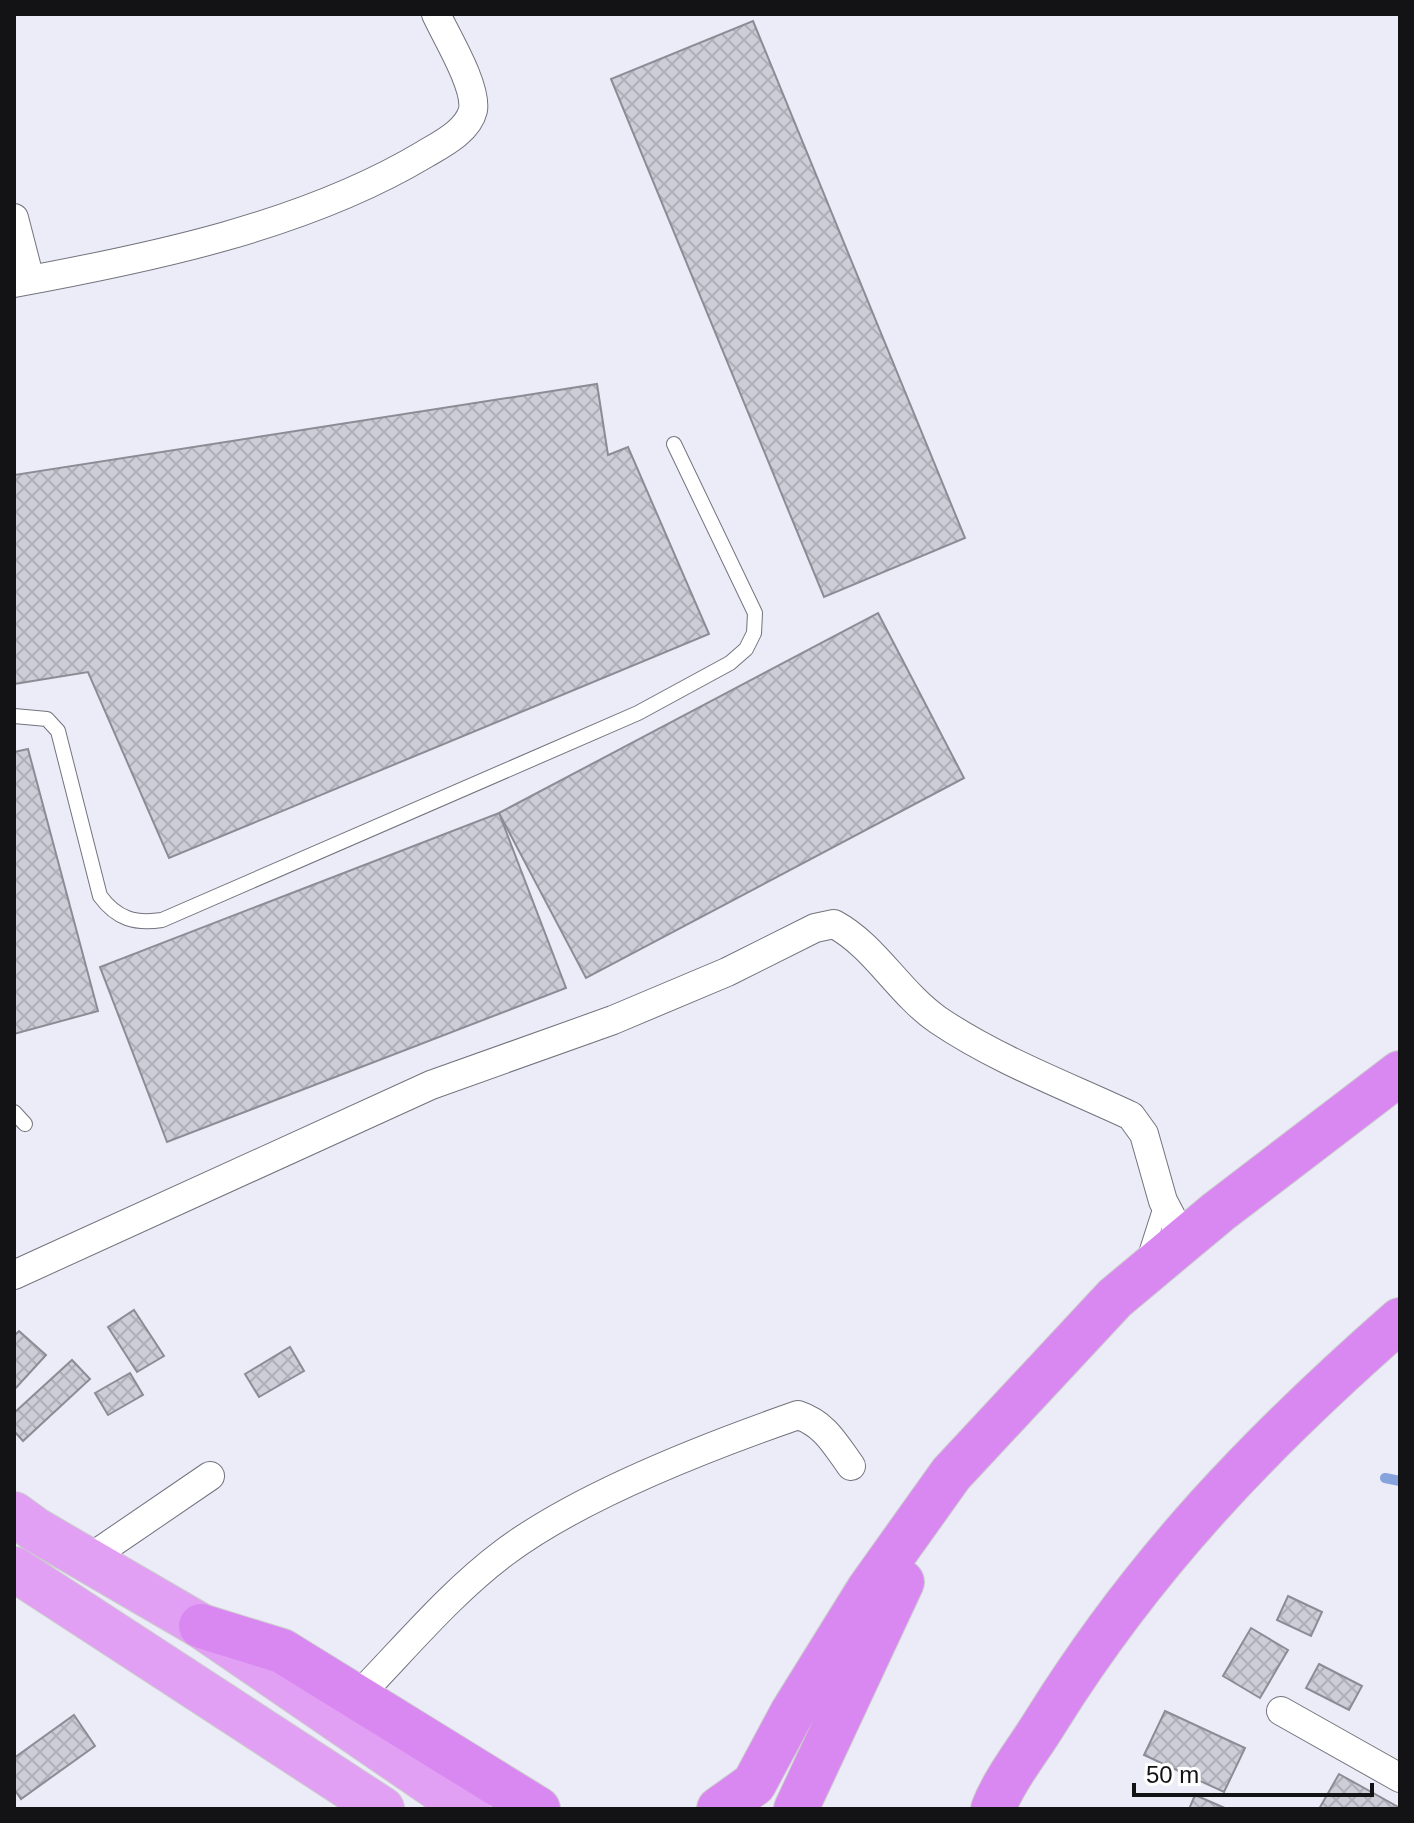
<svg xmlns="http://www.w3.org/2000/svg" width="1414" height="1823" font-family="Arial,sans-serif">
  <defs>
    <pattern id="building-cross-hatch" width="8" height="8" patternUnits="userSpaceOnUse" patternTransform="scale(2)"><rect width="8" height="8" fill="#cccdd7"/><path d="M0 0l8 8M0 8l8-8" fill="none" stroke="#aeafb8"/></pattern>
  </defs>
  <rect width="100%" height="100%" fill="#ebecf7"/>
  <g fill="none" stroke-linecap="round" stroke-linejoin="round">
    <path stroke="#86a3de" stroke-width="10" d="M1385 1478 1400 1481"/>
  </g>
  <path fill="url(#building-cross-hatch)" stroke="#8b8c95" stroke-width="2" d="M753 21 965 538 824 597 611 79Z
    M597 384 608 455 628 447 709 634 169 858 88 672 14 684V475Z
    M878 613 964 778 586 978 499 813Z
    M28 749 98 1011 14 1034V752Z
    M499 813 566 988 167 1142 100 967Z
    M134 1310 164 1356 137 1372 108 1327Z
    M19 1331 46 1355 14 1390V1336Z
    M290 1347 304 1371 259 1397 245 1374Z
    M72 1360 90 1379 23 1441 14 1431V1413Z
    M130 1373 143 1395 108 1415 95 1393Z
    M1288 1596 1322 1612 1311 1636 1277 1620Z
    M1251 1628 1288 1650 1260 1698 1223 1676Z
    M1319 1664 1362 1686 1349 1710 1306 1688Z
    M1165 1711 1245 1748 1224 1792 1144 1755Z
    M74 1715 95 1746 21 1799 14 1789V1758Z
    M1339 1774 1400 1808V1809H1319Z
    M1195 1795 1227 1809H1189Z"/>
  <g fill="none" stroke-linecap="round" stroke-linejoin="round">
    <g stroke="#72737d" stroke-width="16">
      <path id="service" d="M14 716 47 719 58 731 100 896C117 919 135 924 162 920L638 713 730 663 746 649 754 633 755 613 674 444
        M14 1112 25 1124
        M1145 1256 1162 1203"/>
    </g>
    <g stroke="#72737d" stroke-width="30">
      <path id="minor" d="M14 218 30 280
        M14 283C150 258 305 226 425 154 442 144 468 131 473 110 477 86 446 36 436 14
        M14 1275 431 1085 613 1020 727 972 815 928 834 924C875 946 899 993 938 1020 997 1060 1067 1086 1131 1116L1144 1134 1163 1201 1184 1241
        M87 1560 210 1476
        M357 1697C405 1648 450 1593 505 1552 580 1496 709 1446 798 1415 825 1424 835 1444 851 1466
        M1281 1711 1400 1778"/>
    </g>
    <g stroke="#cbcbcc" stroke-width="46">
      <path id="trunk" d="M14 1514 36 1530 201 1626 468 1809
        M14 1569 382 1809"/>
    </g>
    <g stroke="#cbcbcc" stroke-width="46">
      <path id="motorway" d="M201 1626 282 1651 538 1809
        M719 1809 754 1784 792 1713 869 1589 951 1474 1115 1298 1218 1212 1400 1073
        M796 1809 902 1582
        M993 1809C1005 1778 1029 1749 1046 1721 1145 1562 1260 1443 1400 1320"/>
    </g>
    <use href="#service" stroke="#fff" stroke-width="14"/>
    <use href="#minor" stroke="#fff" stroke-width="28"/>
    <use href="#trunk" stroke="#e2a0f4" stroke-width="44"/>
    <use href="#motorway" stroke="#da88f1" stroke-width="44"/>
  </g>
  <rect width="1414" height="1823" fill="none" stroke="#131316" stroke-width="32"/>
  <path d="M1134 1783v12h238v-12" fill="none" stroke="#131316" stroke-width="4"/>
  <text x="1146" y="1783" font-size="24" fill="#131316" stroke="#ffffff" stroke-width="6" paint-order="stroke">50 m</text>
</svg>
